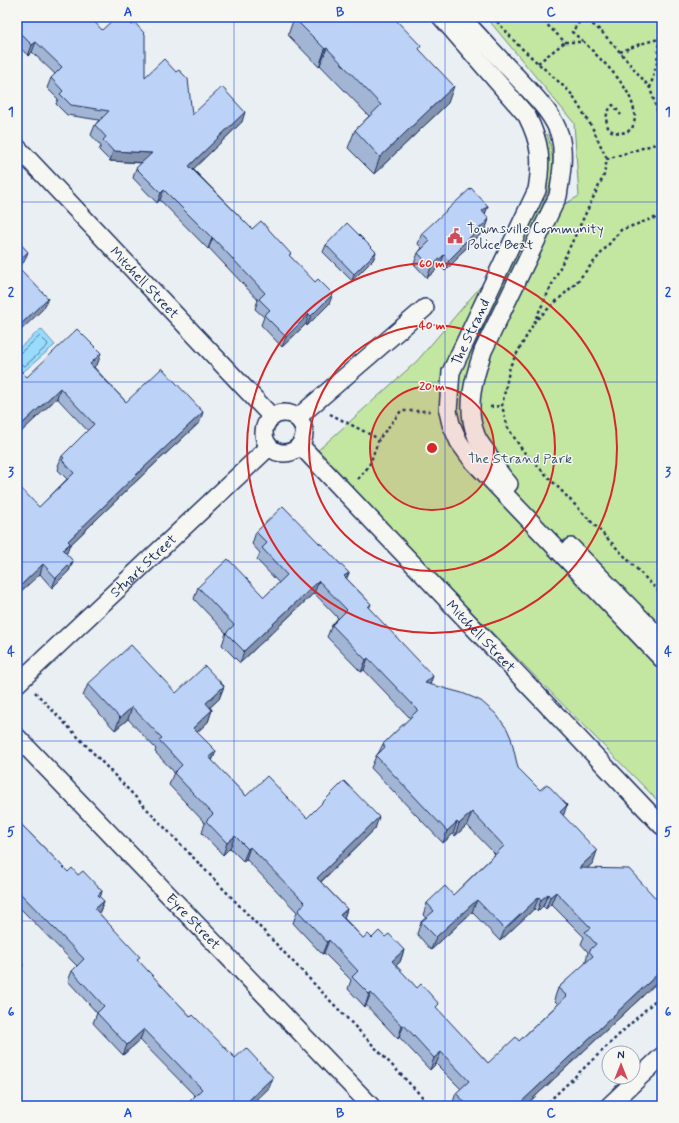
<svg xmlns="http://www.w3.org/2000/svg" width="679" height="1123" font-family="Mynerve,sans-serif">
  <rect width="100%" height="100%" fill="#eaeff3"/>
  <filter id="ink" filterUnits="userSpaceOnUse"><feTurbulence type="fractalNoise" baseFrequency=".025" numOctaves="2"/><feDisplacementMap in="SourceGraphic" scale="8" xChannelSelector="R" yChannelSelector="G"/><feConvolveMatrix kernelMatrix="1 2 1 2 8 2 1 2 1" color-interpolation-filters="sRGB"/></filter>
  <g filter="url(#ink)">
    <path fill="#c3e6a0" stroke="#6f8a7f" d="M486 17H662V805L315 453 417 361 521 239 547 176 549 160 545 135 547 134C560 170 549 192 534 224L544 216 579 196 574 123Z"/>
    <path fill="#98dbfa" stroke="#6696bc" d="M41 329 55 345 23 372 17 366V350Z"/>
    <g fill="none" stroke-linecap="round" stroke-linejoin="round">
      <path stroke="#4d749c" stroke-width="1" d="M17 353 21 352 40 336 48 344 47 346 25 366 17 363"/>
      <g stroke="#1b2f5e" stroke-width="20">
        <g id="street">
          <path d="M441 17 527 116C541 144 542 160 537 190L451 372 448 411 451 424 459 442 472 460 662 659"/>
          <path d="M461 17C479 36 497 56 515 75 531 93 553 112 560 136 565 155 561 177 558 196L483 351C474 378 465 407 476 435 478 441 482 446 486 451 493 463 499 474 509 484"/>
          <path id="s1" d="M17 147 272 417"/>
          <circle cx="284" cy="433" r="20"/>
          <path d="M297 418 425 308"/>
          <path id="s2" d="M300 445 662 826"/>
          <path d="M571 547 662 640"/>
          <path id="s3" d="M17 684 269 447"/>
          <path id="s4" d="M17 737 371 1106"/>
          <path d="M609 1106 662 1056"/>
        </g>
      </g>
      <path stroke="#1b2f5e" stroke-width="2.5" stroke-dasharray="3 3" stroke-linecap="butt" d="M493 17 518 45 570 92 592 127 607 159
        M539 17 565 42H584C603 63 633 86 635 117 635 121 633 125 632 129 623 134 619 134 609 130 605 120 605 113 613 105L621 115
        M583 17 601 31 620 52 650 88 662 126
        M583 17 572 32 583 41
        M620 52 640 44 659 39
        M538 63 565 42
        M650 88 657 63 659 39 662 35
        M662 219 654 218 621 230 575 284 535 321 510 366 502 406 508 428 523 451 662 595
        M536 318 604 175 607 159 662 142
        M490 407 502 406
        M330 414 379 439
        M358 479 369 466 379 439 401 411H431
        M35 692 431 1106
        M544 1106 662 994"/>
      <use href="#street" stroke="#f6f6f2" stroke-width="17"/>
    </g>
    <path fill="#a2b5d4" stroke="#1b2f5e" d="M17 17 145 77 192 115 242 122 193 169 252 229 290 256 329 304 307 326 306 324 282 347 261 325 264 317 255 309 258 300 209 248 208 249 160 200 157 203 133 178 136 168 142 163 110 161 99 150 101 146 91 135 95 125 99 120 67 115 56 104 58 99 47 88 51 78 55 74 32 52 28 56 17 44Z
      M294 18 420 50 448 103 374 174 348 148 355 130 369 116 320 65 319 67 288 35Z
      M488 206 485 214 489 219 485 230 459 255 457 259 445 271 440 266 427 278 414 264 418 253 422 248 418 244 422 233Z
      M326 245 376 252 373 260 352 281 323 252Z
      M98 363 94 367 126 402 200 422 131 486 69 546 66 554 73 561 69 571 52 588 40 574 39 507 67 479 58 470 59 467 58 466 62 456 88 431 57 398 17 435 18 436 17 439V367L27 377Z
      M256 532 320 544 349 573 346 578 371 604 369 609 430 685 518 768 563 815 593 863 587 868 662 905V978L525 1106H452V1105L456 1093 461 1089 436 1064 430 1070 399 1037 398 1039 366 1005 365 1007 348 989 351 980 324 953 322 954 293 923 297 912 246 859 243 861 230 848 223 855 202 833 205 823 169 785 174 772 155 752 156 749 128 719 115 730 83 696 88 684 176 693 224 686 219 699 210 707 212 710 208 722 197 732 216 751 212 761 246 796 307 818 375 829 321 882 347 909 344 918 363 938 385 937 404 950 400 962 396 966 488 1063 519 1041 558 1004 554 1000 558 988 585 964 588 952 581 944 584 937 551 904 546 909 543 906 537 912 534 909 500 941 472 912 431 950 417 934 421 922 426 918 423 915 427 903 453 895 495 854 467 825 455 836 453 834 443 843 371 768 376 756 379 752 383 744 410 718 364 670 361 672 327 637 332 625 338 618 314 593 240 663 222 645 226 633 194 599 198 587 264 597 279 583 257 560 260 553 252 544Z
      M17 820 68 872 78 875 102 891 100 897 104 901 100 911 99 913 138 961 191 1017 235 1058 273 1077 269 1088 250 1106H185L195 1096 140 1040 123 1055 93 1023 97 1013 68 981 72 971 77 966 17 905Z"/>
    <path fill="#8493ad" stroke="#1b2f5e" d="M36 42 32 52 28 56 32 45Z
      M327 48 320 65 319 67 325 49Z
      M454 86 448 103 374 174 380 157Z
      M245 112 242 122 186 176 189 166Z
      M113 151 152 153 148 163 110 161Z
      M164 190 160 200 157 203 161 193Z
      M488 206 484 217 482 211Z
      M489 219 485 230 459 255 457 259 445 271 449 260 460 247Z
      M212 238H213L208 249Z
      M28 252 24 262 17 269V262Z
      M376 252 373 260 352 281 354 274Z
      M444 255 440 266 427 278 431 267Z
      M333 294 329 304 307 326 311 316Z
      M48 298 44 308 17 334V328Z
      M309 314 306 324 282 347 286 337Z
      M101 353 98 363 87 374 90 364Z
      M60 388 57 398 17 436V429Z
      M203 412 200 422 131 486 69 546 67 553 59 560 63 550 68 541 135 476Z
      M73 561 69 571 52 588 56 578Z
      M43 564 40 574 17 595V589Z
      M349 573 344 585V576Z
      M319 581 314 593 240 663 244 651Z
      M368 658 364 670 361 672 366 660Z
      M433 676 429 688 425 683Z
      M224 686 219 699 202 715 206 703Z
      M132 707 128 719 115 730 120 718Z
      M212 710 208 722 189 740 193 728Z
      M216 751 211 763 209 757Z
      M567 805 563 817 560 812Z
      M472 812 467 825 455 836 459 824Z
      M379 817 375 829 312 890 317 878Z
      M457 822 453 834 443 843 447 831Z
      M235 836 230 848 223 855 227 843Z
      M250 847 246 859 243 861 248 849Z
      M597 851 593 863 574 880 579 868Z
      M102 891 99 902 98 895Z
      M556 892 551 904 546 909 550 897Z
      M548 894 543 906 537 912 541 900Z
      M539 897 534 909 500 941 505 929Z
      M477 900 472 912 431 950 436 937Z
      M104 901 100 911 92 920 95 909Z
      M347 909 343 921 340 915Z
      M329 940 324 953 322 954 327 942Z
      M404 950 400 962 387 973 392 961Z
      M23 964 20 974 17 977V970Z
      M662 970V978L525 1106H517Z
      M371 993 366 1005 365 1007 369 994Z
      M404 1025 399 1037 398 1039 402 1026Z
      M144 1029 140 1040 123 1055 127 1045Z
      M441 1052 436 1064 430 1070 434 1058Z
      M273 1077 269 1088 250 1106H243Z"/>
    <path fill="#bcd2f7" stroke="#1b2f5e" d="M17 17H90L102 30 116 17H124L132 25 135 23 145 34V77L164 59 176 72 179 70 188 79 192 115 222 87 245 112 189 166 252 229 261 221 291 254 289 255 315 282 318 279 333 294 311 316 309 314 286 337 264 315 270 310 259 299 265 293 213 238H212L164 190 161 193 136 168 152 153 113 151 103 140 106 137 95 125 109 111 71 105 60 94 63 91 51 78 62 67 36 42 32 45 17 30Z
      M295 17H393L421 46 419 49 454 86 380 157 355 130 381 105 327 48 325 49 294 18Z
      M471 188 488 206 482 211 489 219 460 247 461 248 449 260 444 255 431 267 418 253 430 241 422 233Z
      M347 223 376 252 354 274 326 245Z
      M17 240 28 252 17 262Z
      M17 266 48 298 17 328Z
      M77 329 101 353 90 364 126 402 162 368 203 412 135 476 68 541 70 543 63 550 73 561 56 578 43 564 17 589V484L39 507 74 473 62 460 64 458 62 456 94 424 60 388 17 429V367L27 377Z
      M283 506 320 544H321L349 573 344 576 371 604 368 607 433 676 425 683 462 693 472 697 481 701 496 714 507 729 511 738 518 768 540 790 547 784 567 805 560 812 597 851 579 868 629 869 662 905V970L517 1106H468L456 1093 469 1081 441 1052 434 1058 404 1025 402 1026 371 993 369 994 352 977 358 971 329 940 327 942 298 911 305 903 250 847 248 849 235 836 227 843 206 821 213 814 174 773 182 765 159 740 162 738 132 707 120 718 88 684 131 645 176 693 205 666 224 686 206 703 212 710 193 728 216 751 209 757 246 796 267 776 307 818 344 781 379 817 317 878 347 909 340 915 363 938 368 934 372 938 379 931 385 937 389 934 404 950 392 961 417 988 421 984 439 1004 436 1007 488 1063 516 1037 519 1041 567 996 558 988 593 956 589 951 596 944 585 932 591 928 556 892 550 897 548 894 541 900 539 897 505 929 477 900 436 937 421 922 434 911 427 903 445 886 453 895 504 846 472 812 459 824 457 822 447 831 376 756 385 747 383 744 418 710 368 658 366 660 332 625 347 610 319 581 244 651 226 633 234 625 198 587 228 559 264 597 287 575 262 548 267 543 256 532Z
      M17 820 68 872 72 868 78 875 83 871 102 891 98 895 104 901 95 909 140 957 137 959 191 1017 193 1015 235 1058 246 1048 273 1077 243 1106H228L227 1104 225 1106H185L202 1089 144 1029 127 1045 97 1013 104 1006 72 971 84 959 19 892 17 894Z
      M17 958 23 964 17 970Z"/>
  </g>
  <path fill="none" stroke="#1d4ed8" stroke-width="1" stroke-opacity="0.55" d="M234 17V1106M445 17V1106M17 202H662M17 382H662M17 562H662M17 741H662M17 921H662"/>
  <circle cx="432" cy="448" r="62" fill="#d62828" fill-opacity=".12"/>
  <g fill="none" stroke="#d62828" stroke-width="2">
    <circle cx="432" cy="448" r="62"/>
    <circle cx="432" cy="448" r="123"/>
    <circle cx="432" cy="448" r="185"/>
  </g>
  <defs>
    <g id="civic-bare" transform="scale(1.2)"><path d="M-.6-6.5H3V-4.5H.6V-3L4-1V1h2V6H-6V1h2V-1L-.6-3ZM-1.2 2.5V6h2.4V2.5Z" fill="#d1495b" stroke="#f6f6f2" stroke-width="2.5" paint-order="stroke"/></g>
  </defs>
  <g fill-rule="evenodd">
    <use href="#civic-bare" x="455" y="236"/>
  </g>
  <g text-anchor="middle" stroke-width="3" stroke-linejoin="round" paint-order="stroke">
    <g font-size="14" fill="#1b2f5e" stroke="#f6f6f2" text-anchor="start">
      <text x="467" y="233">Townsville Community<tspan x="467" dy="16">Police Beat</tspan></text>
    </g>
    <g font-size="14" fill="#1b2f5e" stroke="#f6f6f2">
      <text dy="5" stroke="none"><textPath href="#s1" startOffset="186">Mitchell Street</textPath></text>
      <text transform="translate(470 332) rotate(-65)" y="5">The Strand</text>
      <text dy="5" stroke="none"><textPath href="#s3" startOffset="173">Stuart Street</textPath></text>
      <text dy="5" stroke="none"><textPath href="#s2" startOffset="263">Mitchell Street</textPath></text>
      <text dy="5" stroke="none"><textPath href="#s4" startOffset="255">Eyre Street</textPath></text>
    </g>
    <g font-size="14" fill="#3d546b" stroke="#f6f6f2">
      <text x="520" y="463">The Strand Park</text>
    </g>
  </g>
  <circle cx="432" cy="448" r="6" fill="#d62828" stroke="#f6f6f2" stroke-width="2"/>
  <g font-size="12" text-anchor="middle" font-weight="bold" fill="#d62828" stroke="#f6f6f2" stroke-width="3" stroke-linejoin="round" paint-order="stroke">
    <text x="432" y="267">60 m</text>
    <text x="432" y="329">40 m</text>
    <text x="432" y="390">20 m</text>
  </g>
  <rect width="679" height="1123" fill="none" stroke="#f6f6f2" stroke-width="44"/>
  <g transform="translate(621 1065)"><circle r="19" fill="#f6f6f2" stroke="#9ea6b7"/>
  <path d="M0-3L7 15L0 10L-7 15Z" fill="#d1495b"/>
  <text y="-6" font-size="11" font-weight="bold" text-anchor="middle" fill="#1b2f5e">N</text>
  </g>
  <rect x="22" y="22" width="635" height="1079" fill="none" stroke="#1d4ed8" stroke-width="1.5"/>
  <g font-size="13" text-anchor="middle" font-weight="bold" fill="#1d4ed8">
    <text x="128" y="16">A</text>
    <text x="340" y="16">B</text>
    <text x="551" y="16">C</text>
    <text x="11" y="116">1</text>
    <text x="668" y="116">1</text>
    <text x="11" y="296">2</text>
    <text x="668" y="296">2</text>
    <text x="11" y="476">3</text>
    <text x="668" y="476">3</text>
    <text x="11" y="656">4</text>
    <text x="668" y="656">4</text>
    <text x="11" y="836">5</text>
    <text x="668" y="836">5</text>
    <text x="11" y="1016">6</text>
    <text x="668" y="1016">6</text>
    <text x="128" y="1117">A</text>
    <text x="340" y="1117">B</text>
    <text x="551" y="1117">C</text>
  </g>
</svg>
